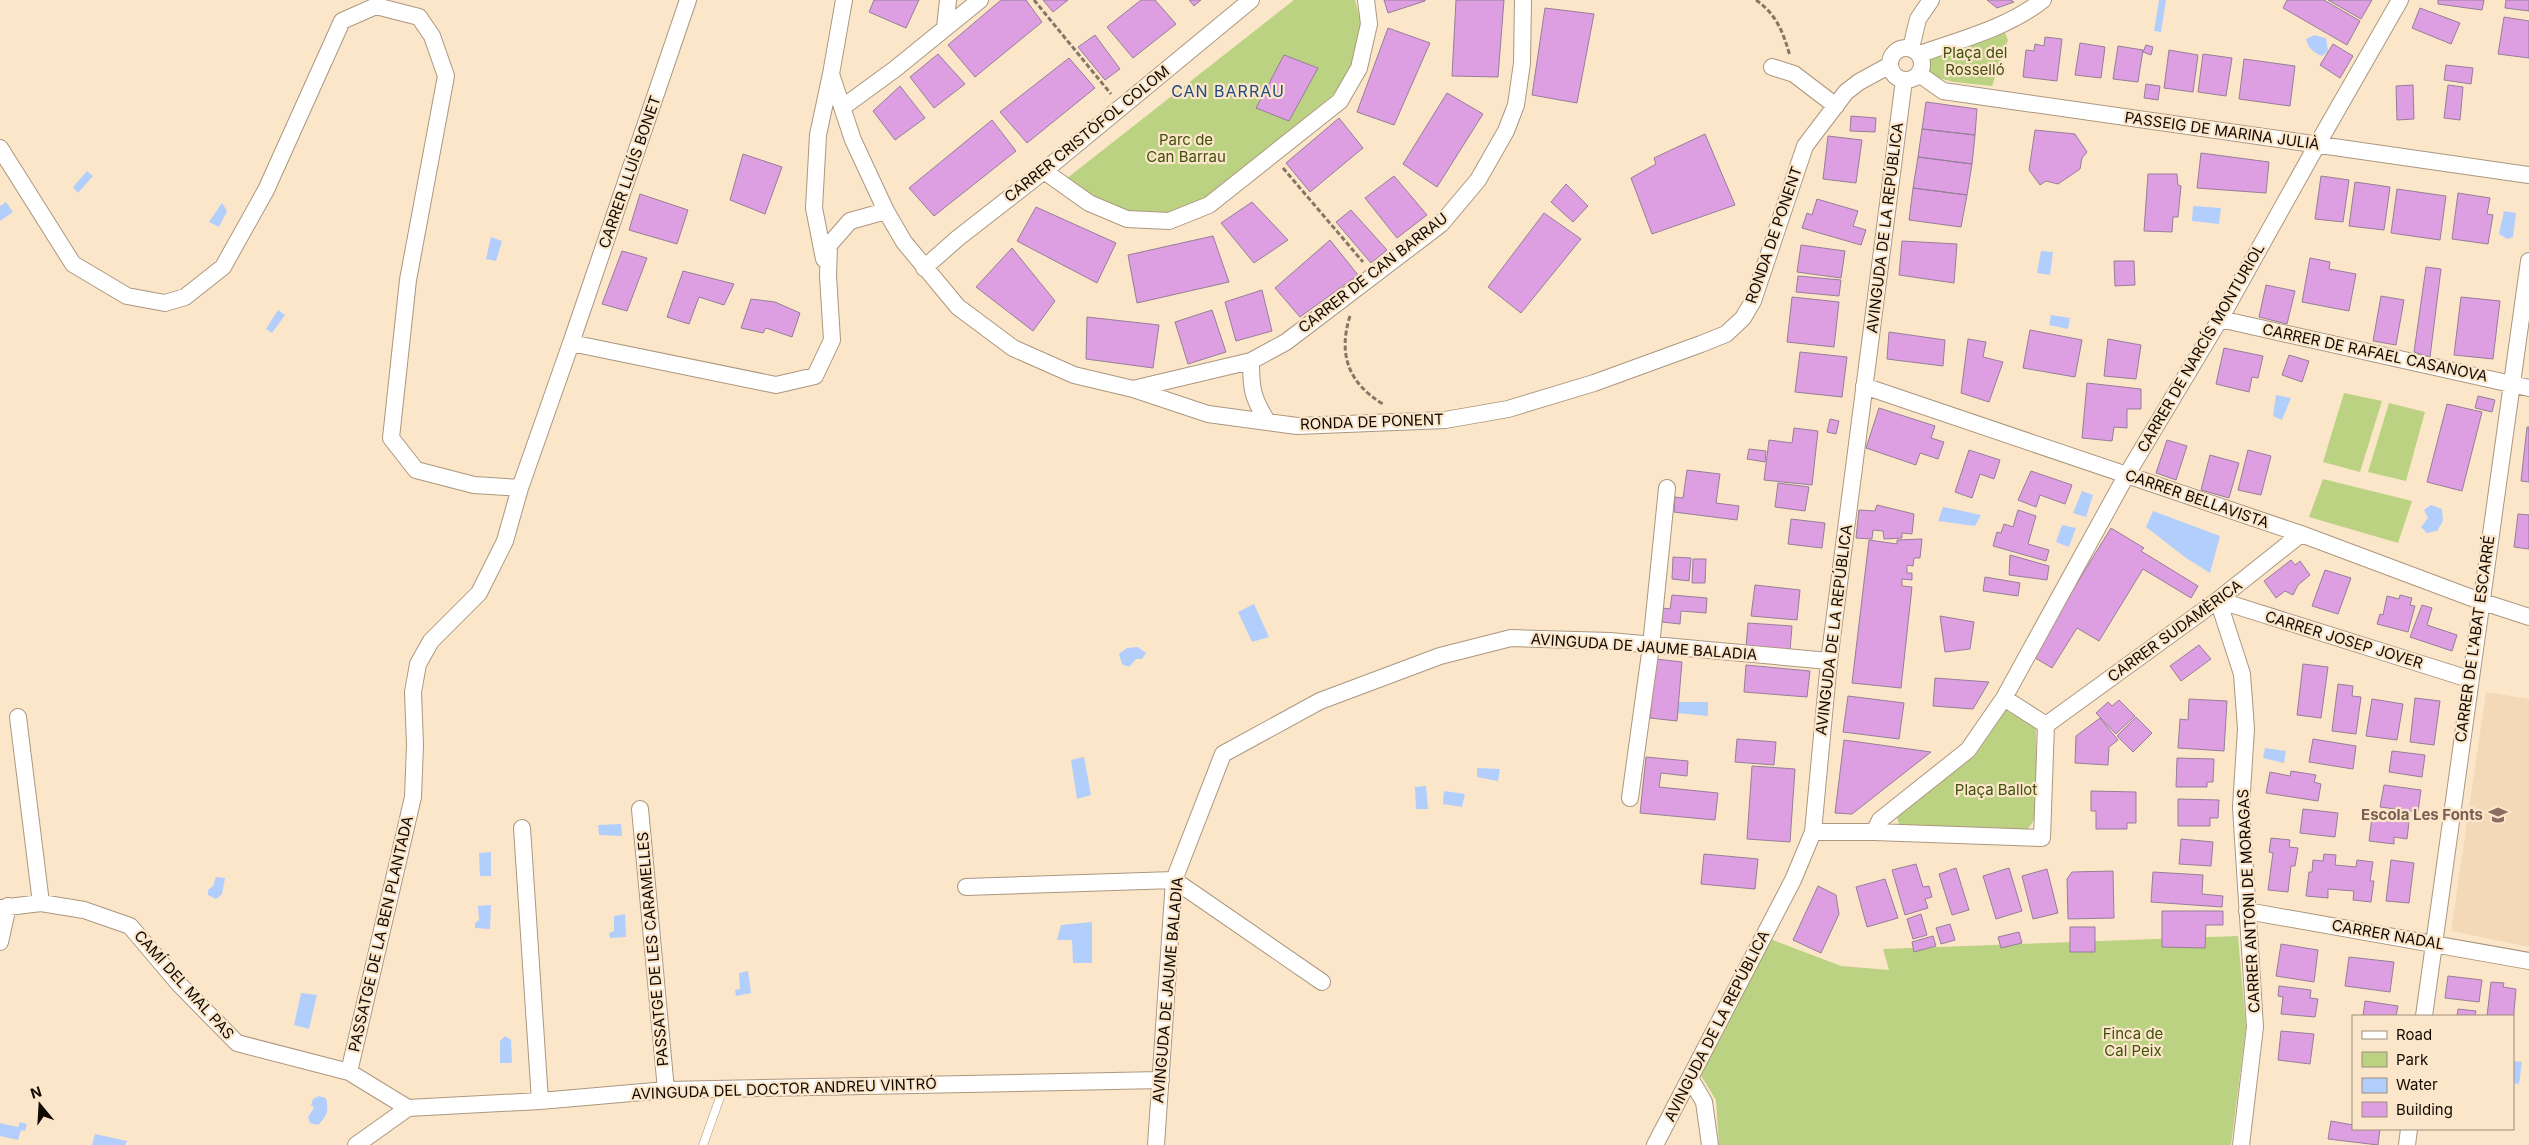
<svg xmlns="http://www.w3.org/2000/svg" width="2529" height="1145" font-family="Inter,sans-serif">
  <rect width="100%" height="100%" fill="#fce6ca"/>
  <path fill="#f4d9b8" d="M2486 692 2529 699V947L2451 931Z"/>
  <path fill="#bbd282" d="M1294 0H1355L1363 29 1351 66 1333 95 1202 200 1166 213 1125 211 1091 198 1066 179Z
    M2003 28 2008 40 1992 86 1954 82 1923 74 1922 56Z
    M2344 393 2382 401 2360 472 2323 462Z
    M2389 403 2425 412 2406 481 2368 472Z
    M2323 479 2412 501 2398 543 2309 517Z
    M2006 710 2036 729V817L2027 830 1900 828 1897 817 1975 756Z
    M2238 936 2246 1027 2231 1145H1719L1716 1100 1700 1074 1770 939 1841 966 1889 970 1883 949Z"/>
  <path fill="#b2cefc" d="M2159 0H2166L2161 32 2154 31Z
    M2314 35 2326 38 2328 51 2322 56C2314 53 2308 48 2306 39Z
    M87 171 93 176 78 193 73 187Z
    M6 202 13 212 0 221V206Z
    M222 203 227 211 219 227 209 222Z
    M2193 206 2221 208 2219 224 2192 221Z
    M2504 211 2516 213 2513 237 2507 239 2499 234Z
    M491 237 502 241 496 261 486 259Z
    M2041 251 2053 252 2050 275 2037 273Z
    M278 310 285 315 272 333 266 329Z
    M2051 315 2070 318 2068 329 2049 325Z
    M2276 395 2291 398 2282 420 2273 416Z
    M2082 491 2093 495 2086 517 2073 513Z
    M2431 505 2442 509 2443 521 2437 531 2427 533 2421 527 2428 518 2424 510Z
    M1943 507H1944L1981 515 1975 526 1938 521Z
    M2153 511 2220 536 2210 573 2186 558 2146 527Z
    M2062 525 2076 528 2069 547 2056 542Z
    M1254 604 1269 637 1252 642 1238 612Z
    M1138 647 1146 653 1142 659H1136L1129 667 1122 664 1119 654 1127 648Z
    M1678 702H1708V716L1677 713Z
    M2265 748 2286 751 2284 763 2263 758Z
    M1084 757 1091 795 1077 799 1071 760Z
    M1477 768 1500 769 1498 781 1477 777Z
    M1426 786 1428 809H1416L1415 787Z
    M1444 791 1465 794 1462 807 1443 804Z
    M621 824 622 836 599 835 598 825Z
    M491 852V876H480L479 853Z
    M216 877 225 878 222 894 216 899 208 895V890L213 886Z
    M491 905 490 929 475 928V923L479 920 478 906Z
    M625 914 626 937 610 938 609 933 614 931V916Z
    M1092 922V963H1073L1072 940H1057L1061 925Z
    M748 971 751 993 736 996 735 990 740 989 739 973Z
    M301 993 317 995 309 1029 294 1025Z
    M505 1036 511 1040 512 1063H500V1041Z
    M2513 1061 2522 1062 2519 1084 2513 1083Z
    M319 1096 326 1098C329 1111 327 1116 318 1125L310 1123 308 1117 314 1108 311 1105 313 1099Z
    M20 1122 27 1124 25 1131 21 1130 18 1140 0 1136V1123L18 1127Z
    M95 1134 127 1141 125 1145H92Z"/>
  <path fill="#de9ee2" stroke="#957f97" d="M874 0H919L906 28 869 12Z
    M1001 0H1026L1042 22 975 77 948 45Z
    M1043 0H1068L1053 12Z
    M1141 0H1155L1176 24 1133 58 1107 27Z
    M1189 0H1201L1194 6Z
    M1384 0H1425V1L1388 13Z
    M1456 0H1504L1498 77 1452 76Z
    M1987 0H2011L2014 2 1997 8Z
    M2287 0H2324L2360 21 2347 45 2283 8Z
    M2328 0H2372L2361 19Z
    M2438 0H2484L2482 10 2438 4Z
    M2506 0H2529V11L2505 8Z
    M1545 8 1594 14 1577 103 1532 95Z
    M2420 8 2460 23 2451 44 2412 28Z
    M2504 17 2529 21V58L2498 54Z
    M1388 28 1430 43 1394 125 1357 112Z
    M1095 35 1120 69 1105 80 1078 47Z
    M2045 37 2062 39 2057 81 2023 77 2026 50 2034 51 2035 44 2044 46Z
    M2080 43 2105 47 2101 78 2075 75Z
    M2333 44 2353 56 2340 78 2320 65Z
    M2146 45 2153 47 2151 55 2143 52Z
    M2118 46 2143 50 2138 82 2113 79Z
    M2169 50 2198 55 2193 92 2164 88Z
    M938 54 965 84 934 108 910 77Z
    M2203 54 2232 58 2226 96 2198 92Z
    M1284 55 1318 68 1289 121 1256 108Z
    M1069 58 1095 88 1027 143 1000 112Z
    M2244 59 2295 66 2290 106 2239 99Z
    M2446 65 2473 68 2471 84 2444 80Z
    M2146 84 2160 86 2158 100 2144 98Z
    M2413 85 2414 119 2397 120 2396 86Z
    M2448 85 2463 87 2460 120 2444 118Z
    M900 86 925 118 895 140 873 111Z
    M1447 93 1483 114 1437 187 1403 164Z
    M1926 102 1977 109 1975 135 1922 129Z
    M1851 116 1876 118 1875 132 1850 131Z
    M1339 118 1363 148 1310 192 1286 163Z
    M992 120 1016 151 934 216 909 188Z
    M1922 129 1975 135 1972 164 1918 157Z
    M2035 130 2075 134 2087 152 2082 158 2080 169 2058 184 2046 181 2040 185 2029 170Z
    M1705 134 1735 205 1652 234 1631 178 1656 164 1654 158Z
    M1828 136 1862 140 1856 183 1823 179Z
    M2201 153 2269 162 2266 193 2197 188Z
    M743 154 782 167 765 214 730 200Z
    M1918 157 1972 164 1967 195 1913 188Z
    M2148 174H2177L2178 185 2181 186 2178 217H2173L2172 232 2144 231Z
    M1394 176 1427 215 1397 238 1365 198Z
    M2321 176 2349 180 2343 222 2315 219Z
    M2355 182 2390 187 2384 230 2349 226Z
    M1566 184 1588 206 1573 222 1551 202Z
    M1913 188 1967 195 1961 227 1909 220Z
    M2397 189 2446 196 2440 240 2391 233Z
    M2458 193 2490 198 2487 214 2493 215 2488 244 2452 239Z
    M640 194 688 210 677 244 629 230Z
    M1817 199 1858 211 1853 226 1866 230 1861 245 1802 228 1807 213 1812 215Z
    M1252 202 1288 240 1254 263 1221 223Z
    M1036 207 1116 243 1097 283 1017 241Z
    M1351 210 1387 250 1371 263 1336 222Z
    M1544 213 1581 239 1521 313 1488 287Z
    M1213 236 1229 282 1137 303 1128 255Z
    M1330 240 1358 275 1300 317 1275 288Z
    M1902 241 1957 244 1954 283 1899 275Z
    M1801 245 1845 251 1841 278 1797 272Z
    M1012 248 1055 301 1033 331 976 287Z
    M622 251 647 258 627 311 602 304Z
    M2310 258 2330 262 2329 269 2356 274 2349 311 2302 302Z
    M2114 261H2134L2135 285 2115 286Z
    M2426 267 2441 269 2430 357 2414 352Z
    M683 271 734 284 724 305 699 297 689 324 667 317Z
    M1798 276 1841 280 1839 296 1796 292Z
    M2266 285 2295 291 2287 324 2259 317Z
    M1262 290 1272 331 1236 341 1225 302Z
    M2381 296 2404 300 2396 345 2373 341Z
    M1792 297 1839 302 1834 347 1787 342Z
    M2461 297 2500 301 2493 359 2454 355Z
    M751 299 775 302 800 313 792 337 766 328 763 333 741 328Z
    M1212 310 1226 352 1188 364 1175 322Z
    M1087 317 1159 325 1153 368 1086 359Z
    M2030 330 2082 340 2075 377 2023 368Z
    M1889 332 1945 340 1943 366 1887 359Z
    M1968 339 1986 342 1983 357 2003 362 1989 402 1961 393Z
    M2108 339 2141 345 2136 379 2104 376Z
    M2224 348 2263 356 2258 378 2252 377 2249 392 2216 384Z
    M1800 352 1847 357 1842 397 1795 392Z
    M2289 355 2309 361 2302 382 2282 375Z
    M2087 383 2141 389V409H2127V428L2114 427 2112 441 2082 438Z
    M2478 396 2495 400 2492 412 2475 408Z
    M2447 404 2482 412 2462 491 2427 482Z
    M1879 408 1935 426 1931 438 1944 442 1938 459 1920 453 1916 465 1866 448Z
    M1830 419 1839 421 1836 434 1827 432Z
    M2527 427H2529V482L2521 481Z
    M1794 428 1818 431 1812 485 1764 480 1769 440 1792 443Z
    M2167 440 2187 446 2176 480 2156 473Z
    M1749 449 1766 451 1765 462 1747 459Z
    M1969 450 2000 460 1994 479 1980 474 1972 498 1955 492Z
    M2248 450 2271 456 2261 495 2238 490Z
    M2210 455 2239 463 2229 498 2201 490Z
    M1687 470 1720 474 1716 503 1739 506 1737 520 1674 512 1675 497 1683 498Z
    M2031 471 2072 485 2065 504 2040 495 2036 507 2018 500Z
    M1778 483 1809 487 1805 511 1775 507Z
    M1877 505 1914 514 1912 534 1902 533V538L1884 539 1883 531 1873 530 1872 539 1856 538 1859 510 1875 511Z
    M2018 510 2036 516 2028 544 2049 550 2046 561 1993 546 1997 532 2001 533 2004 524 2013 527Z
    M2518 514 2529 515V549L2514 547Z
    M1791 519 1825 523 1822 548 1788 544Z
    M2111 528 2144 548 2141 551 2198 586 2191 598 2143 569 2099 641 2077 628 2052 668 2032 656Z
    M1922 539 1920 558H1914L1913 566 1907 565V573H1912V580L1902 579V586L1912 587 1901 688 1852 683 1869 540 1897 544V540Z
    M2010 555 2049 566 2047 580 2009 575Z
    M1673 557 1691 558 1689 581 1672 579Z
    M1693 559H1706L1705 583H1692Z
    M2291 560 2295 565 2300 561 2310 575 2298 585 2293 595 2285 591 2276 598 2264 581Z
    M2325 570 2351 578 2338 614 2312 606Z
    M1985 577 2020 583 2018 596 1983 591Z
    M1755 585 1800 590 1797 620 1751 616Z
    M1672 595 1707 598 1706 613 1681 611 1680 624 1662 622 1663 608 1670 609Z
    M2400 595 2412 598 2410 605 2415 606 2408 632 2377 624 2380 614 2383 615 2387 596 2399 599Z
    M2422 605 2432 608 2427 625 2457 635 2452 651 2410 637Z
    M1940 616 1974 622 1970 649 1945 652Z
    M1748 623 1792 626 1790 651 1746 647Z
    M2199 645 2211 659 2181 681 2170 666Z
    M1656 659 1682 662 1677 721 1650 718Z
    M2303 664 2328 667 2321 718 2297 715Z
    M1746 665 1810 671 1807 697 1744 692Z
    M1935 678 1989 682 1973 709 1933 706Z
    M2338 684 2353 686 2352 696 2361 697 2356 734 2332 731Z
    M1848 696 1904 703 1899 739 1843 732Z
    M2415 698 2440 701 2434 745 2410 742Z
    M2189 699 2227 701 2224 751 2178 748 2180 719 2188 720Z
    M2372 699 2403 704 2397 740 2366 736Z
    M2119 700 2135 716 2116 734 2096 713 2108 702 2112 706Z
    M2136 717 2152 733 2133 752 2117 736Z
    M2100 718 2118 740 2109 747 2108 765 2075 763 2076 736Z
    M1737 739 1776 742 1774 765 1735 762Z
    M2313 739 2356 746 2353 769 2309 762Z
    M1844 740 1931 752 1852 814 1835 813Z
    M2392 751 2425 755 2422 777 2389 772Z
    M1646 757 1688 761 1687 776 1661 773 1659 787 1718 793 1715 820 1640 813Z
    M2177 758 2214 759 2213 782H2207V787H2176Z
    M1752 766 1795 769 1790 842 1747 839Z
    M2291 771 2316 775 2314 782 2321 784 2318 801 2266 793 2270 772 2290 776Z
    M2384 785 2421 790 2418 812 2380 807Z
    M2091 791 2136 792V823H2127V829H2096V811H2091Z
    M2178 799 2219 800 2218 818H2210V826H2178Z
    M2303 809 2338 813 2335 837 2300 833Z
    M2372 818 2409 822 2407 839 2394 837V844L2369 841Z
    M2271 838 2290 840 2289 847 2298 848 2295 866H2291L2288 892 2268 890 2273 853 2269 852Z
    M2181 839 2213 842 2211 866 2179 864Z
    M1704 854 1758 859 1755 889 1701 884Z
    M2324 854 2336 855 2335 865 2356 867 2357 860 2373 862 2370 881H2374L2371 902 2353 900 2354 891 2328 889V898L2306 896 2309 872H2312L2313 860 2323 861Z
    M2391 860 2414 863 2409 903 2386 901Z
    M1916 864 1923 887 1929 886 1932 897 1925 899 1928 908 1905 915 1892 870Z
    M1956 868 1969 910 1952 915 1939 874Z
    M2009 868 2022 911 1996 919 1983 876Z
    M2047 869 2058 913 2033 919 2022 876Z
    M2113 871 2114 918 2068 919 2067 879 2072 872Z
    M2153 872 2203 875 2202 894 2223 896 2222 907 2151 902Z
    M1885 879 1898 918 1867 927 1856 887Z
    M1818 886 1836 895 1839 914 1821 953 1793 940Z
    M2162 911H2223V925H2206L2205 948 2162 947Z
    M1921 914 1927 935 1913 939 1907 919Z
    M1950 924 1955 940 1941 944 1936 928Z
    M2070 927H2095V952H2070Z
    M2019 932 2022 943 2001 948 1998 937Z
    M1933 936 1936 946 1914 952 1912 942Z
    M2281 944 2318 950 2314 982 2276 976Z
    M2349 957 2394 962 2390 992 2345 986Z
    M2448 976 2482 980 2479 1002 2445 998Z
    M2491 982 2504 983 2503 987 2516 989 2513 1023V1016H2487Z
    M2279 986 2311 990 2310 998 2318 999 2315 1017 2281 1014 2283 997 2278 996Z
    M2365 1001 2398 1006 2396 1016H2363Z
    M2458 1009 2476 1011 2475 1016H2457Z
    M2281 1031 2314 1034 2310 1064 2278 1060Z
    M2331 1121 2353 1125V1129H2380L2378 1145 2328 1139Z"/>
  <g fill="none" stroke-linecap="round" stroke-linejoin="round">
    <g stroke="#ac977e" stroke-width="9">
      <path id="lane" d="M703 1145 723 1089"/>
    </g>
    <g stroke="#ac977e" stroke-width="18">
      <path id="street" d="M844 0 831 74 853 140 886 211 904 242 958 307 1013 348 1074 375 1133 389 1208 414 1297 426 1445 420 1508 409 1594 383 1701 344 1726 334 1743 318 1753 301 1805 146 1846 92 1859 82 1890 65
        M945 28 948 0
        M1890 64a16 16 0 1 1 32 0a16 16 0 1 1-32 0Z
        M1911 48 1918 19 1931 0
        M1920 54C1962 39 2007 28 2043 0
        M1772 67 1794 74 1836 106
        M1919 74 1943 91 2529 175
        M843 107 895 69 980 0
        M0 148 73 264 127 296 165 303 185 297 223 267 266 190 342 21 376 6 419 17 432 36 446 76 408 280 391 438 416 470 474 485 520 488
        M1044 171 1089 203 1127 219 1169 221 1209 205 1340 101 1359 68 1369 24 1366 0
        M824 259 814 208 818 135 831 74
        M924 268 958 238 1044 171 1251 0
        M2220 319 2529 388
        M571 343 688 0
        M1251 361C1251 388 1252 397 1267 421
        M1864 386 2301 534 2480 601 2529 617
        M1133 389 1251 361 1286 342 1441 224 1478 180 1506 131 1516 105 1522 63 1523 0
        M2218 600 2242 674 2246 729 2241 807 2255 1027 2241 1145
        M2218 600 2469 679
        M2004 698 2046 725
        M18 717 41 903
        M2046 725 2218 600 2301 534
        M1630 798 1651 646 1667 488
        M640 809 666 1090
        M522 828 540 1101
        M1813 832H1874L2042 838 2046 725
        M1874 832 1880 820 1968 750 2004 698 2126 476 2220 319 2317 145 2400 0
        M966 887 1174 880 1322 982
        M0 908 41 903 84 910 130 926 179 984 237 1043 349 1072 408 1108
        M2247 911 2529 961
        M0 942 8 906
        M2424 1016 2529 261
        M349 1072 413 797 415 745 413 692 418 664 431 641 479 593 505 541 520 488 571 343 776 385 815 376 832 340 828 276 829 245 850 221 886 211
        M1690 1078 1704 1102 1710 1145
        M408 1108 540 1101 666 1090 1161 1080
        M356 1145 408 1108
        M1156 1145 1174 880 1223 754 1320 701 1440 656 1511 638 1610 641 1829 661
        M1655 1145 1793 880 1813 832 1829 661 1904 80
        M2407 1145 2409 1129"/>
    </g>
    <path stroke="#857765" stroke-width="3" stroke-dasharray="5 2.5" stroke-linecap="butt" d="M1034 0 1111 94
      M1756 0C1777 15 1783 32 1790 56
      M1283 168 1363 262
      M1350 316C1338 354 1348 383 1383 404"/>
    <use href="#lane" stroke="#fff" stroke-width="8"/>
    <use href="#street" stroke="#fff" stroke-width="16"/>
  </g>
  <defs>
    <g id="school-bare" transform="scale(1.5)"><path d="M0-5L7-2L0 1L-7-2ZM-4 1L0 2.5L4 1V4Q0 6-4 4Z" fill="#8d6e63" stroke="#fce6ca" stroke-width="2.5" paint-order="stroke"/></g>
  </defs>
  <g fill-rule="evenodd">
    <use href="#school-bare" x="2498" y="815"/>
  </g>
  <g text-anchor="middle" stroke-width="4.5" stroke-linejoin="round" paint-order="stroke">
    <g font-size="15" fill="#41500e" stroke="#fce6ca">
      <text x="1975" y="58">Plaça del<tspan x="1975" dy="17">Rosselló</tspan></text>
      <text x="1186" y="145">Parc de<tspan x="1186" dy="17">Can Barrau</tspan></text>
      <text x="1996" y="795">Plaça Ballot</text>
      <text x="2133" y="1039">Finca de<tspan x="2133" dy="17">Cal Peix</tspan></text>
    </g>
    <g font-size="15" fill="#110a03" stroke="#fce6ca">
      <text transform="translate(2222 131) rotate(8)" y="5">PASSEIG DE MARINA JULIÀ</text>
      <text transform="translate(1087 134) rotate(-39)" y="5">CARRER CRISTÒFOL COLOM</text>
      <text transform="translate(630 172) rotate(-71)" y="5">CARRER LLUÍS BONET</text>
      <text transform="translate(1885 228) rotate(-83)" y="5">AVINGUDA DE LA REPÚBLICA</text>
      <text transform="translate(1774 235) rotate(-71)" y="5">RONDA DE PONENT</text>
      <text transform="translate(1373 273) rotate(-38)" y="5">CARRER DE CAN BARRAU</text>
      <text transform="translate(2201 348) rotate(-60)" y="5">CARRER DE NARCÍS MONTURIOL</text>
      <text transform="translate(2375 353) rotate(12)" y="5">CARRER DE RAFAEL CASANOVA</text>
      <text transform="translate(1372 422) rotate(-2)" y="5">RONDA DE PONENT</text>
      <text transform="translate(2197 499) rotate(19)" y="5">CARRER BELLAVISTA</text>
      <text transform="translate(1834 630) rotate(-83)" y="5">AVINGUDA DE LA REPÚBLICA</text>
      <text transform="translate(2175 631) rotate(-36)" y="5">CARRER SUDAMÈRICA</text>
      <text transform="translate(2475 639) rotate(-82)" y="5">CARRER DE L'ABAT ESCARRÉ</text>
      <text transform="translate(2344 640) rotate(17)" y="5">CARRER JOSEP JOVER</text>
      <text transform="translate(1644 647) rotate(4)" y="5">AVINGUDA DE JAUME BALADIA</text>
      <text transform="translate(2249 901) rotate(-93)" y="5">CARRER ANTONI DE MORAGAS</text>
      <text transform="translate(381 934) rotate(-77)" y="5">PASSATGE DE LA BEN PLANTADA</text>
      <text transform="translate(2388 935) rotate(10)" y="5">CARRER NADAL</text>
      <text transform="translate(653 949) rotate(-95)" y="5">PASSATGE DE LES CARAMELLES</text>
      <text transform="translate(184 985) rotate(48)" y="5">CAMÍ DEL MAL PAS</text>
      <text transform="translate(1168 990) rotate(-85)" y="5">AVINGUDA DE JAUME BALADIA</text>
      <text transform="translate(1717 1026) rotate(-63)" y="5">AVINGUDA DE LA REPÚBLICA</text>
      <text transform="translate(784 1089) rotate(-2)" y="5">AVINGUDA DEL DOCTOR ANDREU VINTRÓ</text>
    </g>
    <g font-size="15" font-weight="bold" fill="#785e54" stroke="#fce6ca" text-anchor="end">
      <text x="2483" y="820">Escola Les Fonts</text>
    </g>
    <g font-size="16" letter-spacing="1" fill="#1f4c80" stroke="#fce6ca">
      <text x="1228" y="97">CAN BARRAU</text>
    </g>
  </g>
  <rect x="2352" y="1015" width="162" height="115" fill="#fce6ca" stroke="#9e8e7a"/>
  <rect x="2362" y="1031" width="25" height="8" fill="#ffffff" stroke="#9e8e7a"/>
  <text x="2396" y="1040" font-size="15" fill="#110a03">Road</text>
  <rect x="2362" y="1052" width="25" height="15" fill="#bbd282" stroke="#9e8e7a"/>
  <text x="2396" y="1065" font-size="15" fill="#110a03">Park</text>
  <rect x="2362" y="1078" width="25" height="15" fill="#b2cefc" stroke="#9e8e7a"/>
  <text x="2396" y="1090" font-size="15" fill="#110a03">Water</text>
  <rect x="2362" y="1102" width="25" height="15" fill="#de9ee2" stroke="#9e8e7a"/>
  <text x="2396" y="1115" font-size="15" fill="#110a03">Building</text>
  <g transform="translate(40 1105) rotate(342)" stroke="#fce6ca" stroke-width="4" paint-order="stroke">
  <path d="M0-4L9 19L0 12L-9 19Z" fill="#110a03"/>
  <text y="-8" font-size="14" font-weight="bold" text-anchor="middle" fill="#110a03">N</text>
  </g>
</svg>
